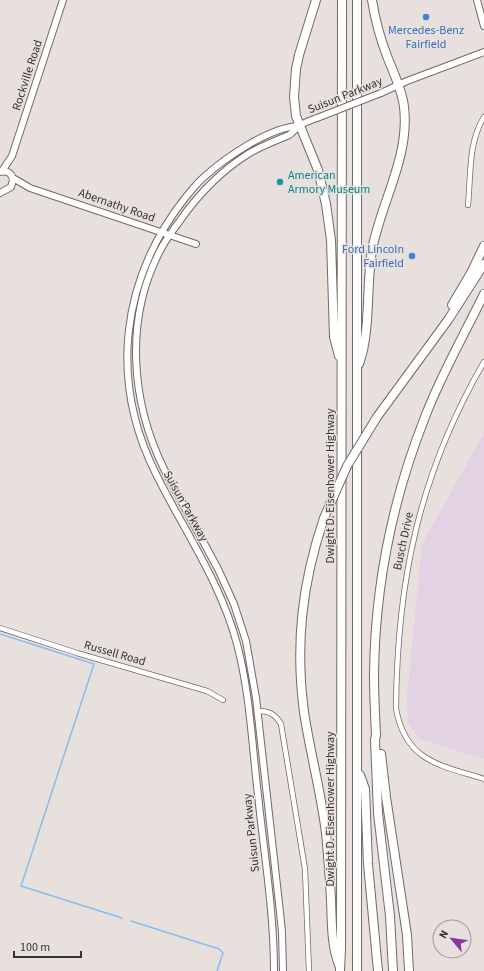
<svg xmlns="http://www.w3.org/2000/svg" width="484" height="971" font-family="'Source Sans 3',sans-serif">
  <rect width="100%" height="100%" fill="#e8e0dd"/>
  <path fill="#e3d2e4" d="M484 433V759L419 739 409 723 406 707 422 544Z"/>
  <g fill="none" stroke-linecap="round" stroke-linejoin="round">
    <path stroke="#88bdf2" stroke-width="1.5" d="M0 634 94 664 21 886 122 918
      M131 921 219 949 223 953 217 971"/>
    <g stroke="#716a67" stroke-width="6">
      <path id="street" d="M468 205C471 175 468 143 484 117
        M484 362C419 474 397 581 396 709 406 762 440 765 484 779
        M0 628 77 653 207 691 223 700
        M258 711C269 711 275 714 281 724L305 869 309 971"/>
    </g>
    <g stroke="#716a67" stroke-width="8">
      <path id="secondary" d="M477 0 484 26
        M381 93 407 81 484 52
        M2 171 12 156 63 0
        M13 178 30 188 196 244
        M0 193 11 187 13 180C12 173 7 170 0 172
        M274 971C274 912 264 853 258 795 252 745 250 693 237 644 221 583 185 532 157 476 109 382 120 281 185 198 191 191 197 183 204 177 226 157 270 127 299 126
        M283 971 282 932 280 912 256 698 246 641 234 604 218 569 165 471C130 401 124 317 162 247 167 238 173 230 179 222 197 196 221 171 248 154 261 146 275 141 289 135 293 133 295 129 298 127 303 123 311 120 317 118"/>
    </g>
    <g stroke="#716a67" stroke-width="10">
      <path id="highway" d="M316 0 299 55 296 69 294 97 296 116 318 170 326 204 331 240 334 337 339 356
        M357 0V971
        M452 305 471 273 484 246
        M359 364C371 331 366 286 372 250 381 202 410 157 404 107 402 89 393 72 387 56 380 38 375 19 372 0
        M377 417 448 320 484 264
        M324 518C302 583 295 644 304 712 310 752 321 792 326 833 328 855 330 878 331 900 332 922 331 944 339 965
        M381 754 386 797 407 935 409 971
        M360 775 365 789 368 864 378 971
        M340 971 341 949 342 0
        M393 971 390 916 378 813 375 740 376 735C375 715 374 694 374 674 375 587 393 498 425 417 441 375 464 335 484 294"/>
    </g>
    <use href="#street" stroke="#fff" stroke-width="4.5"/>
    <use href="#secondary" stroke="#fff" stroke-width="6"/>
    <use href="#highway" stroke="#fff" stroke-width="8"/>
    <g stroke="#716a67" stroke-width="8" stroke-linecap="butt">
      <path id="secondary-bridge" d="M317 118 381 93"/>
    </g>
    <g stroke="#716a67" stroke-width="10" stroke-linecap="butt">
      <path id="highway-bridge" d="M324 518 347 466 377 417"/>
    </g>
    <use href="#secondary-bridge" stroke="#fff" stroke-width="6"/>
    <use href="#highway-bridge" stroke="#fff" stroke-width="8"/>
  </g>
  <g fill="#3f7fe0" stroke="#e8e0dd" stroke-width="1.5">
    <circle cx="426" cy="17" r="4"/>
    <circle cx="412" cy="256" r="4"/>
  </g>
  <circle fill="#0f9aa8" stroke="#e8e0dd" stroke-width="1.5" cx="280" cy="182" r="4"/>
  <g text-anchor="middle" stroke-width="3" stroke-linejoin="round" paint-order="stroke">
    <g font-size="12" fill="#366cbe" stroke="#e8e0dd">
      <text x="426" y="34">Mercedes-Benz<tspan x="426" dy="14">Fairfield</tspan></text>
      <text x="404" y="253" text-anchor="end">Ford Lincoln<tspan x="404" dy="14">Fairfield</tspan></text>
    </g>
    <g font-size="12" fill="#353231" stroke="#e8e0dd">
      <text transform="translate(27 75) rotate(-72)" y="4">Rockville Road</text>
      <text transform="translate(345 95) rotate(-22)" y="4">Suisun Parkway</text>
      <text transform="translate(117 205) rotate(19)" y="4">Abernathy Road</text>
      <text transform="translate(330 486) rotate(-90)" y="4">Dwight D. Eisenhower Highway</text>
      <text transform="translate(186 506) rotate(61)" y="4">Suisun Parkway</text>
      <text transform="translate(403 541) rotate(-78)" y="4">Busch Drive</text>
      <text transform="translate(115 653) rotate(16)" y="4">Russell Road</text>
      <text transform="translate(330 809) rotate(-90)" y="4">Dwight D. Eisenhower Highway</text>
      <text transform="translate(251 833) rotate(-96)" y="4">Suisun Parkway</text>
    </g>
    <g font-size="12" fill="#0d838f" stroke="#e8e0dd" text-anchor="start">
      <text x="288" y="179">American<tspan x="288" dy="14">Armory Museum</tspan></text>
    </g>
  </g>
  <g transform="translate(452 939) rotate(299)"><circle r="19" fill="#e8e0dd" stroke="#a09a98"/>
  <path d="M0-3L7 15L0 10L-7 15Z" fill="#8b35a2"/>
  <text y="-6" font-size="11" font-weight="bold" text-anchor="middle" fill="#353231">N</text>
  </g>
  <path d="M14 951v6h67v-6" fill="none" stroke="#353231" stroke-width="2"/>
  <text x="20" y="951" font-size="12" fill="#353231" stroke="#e8e0dd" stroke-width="3" paint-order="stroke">100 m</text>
</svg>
